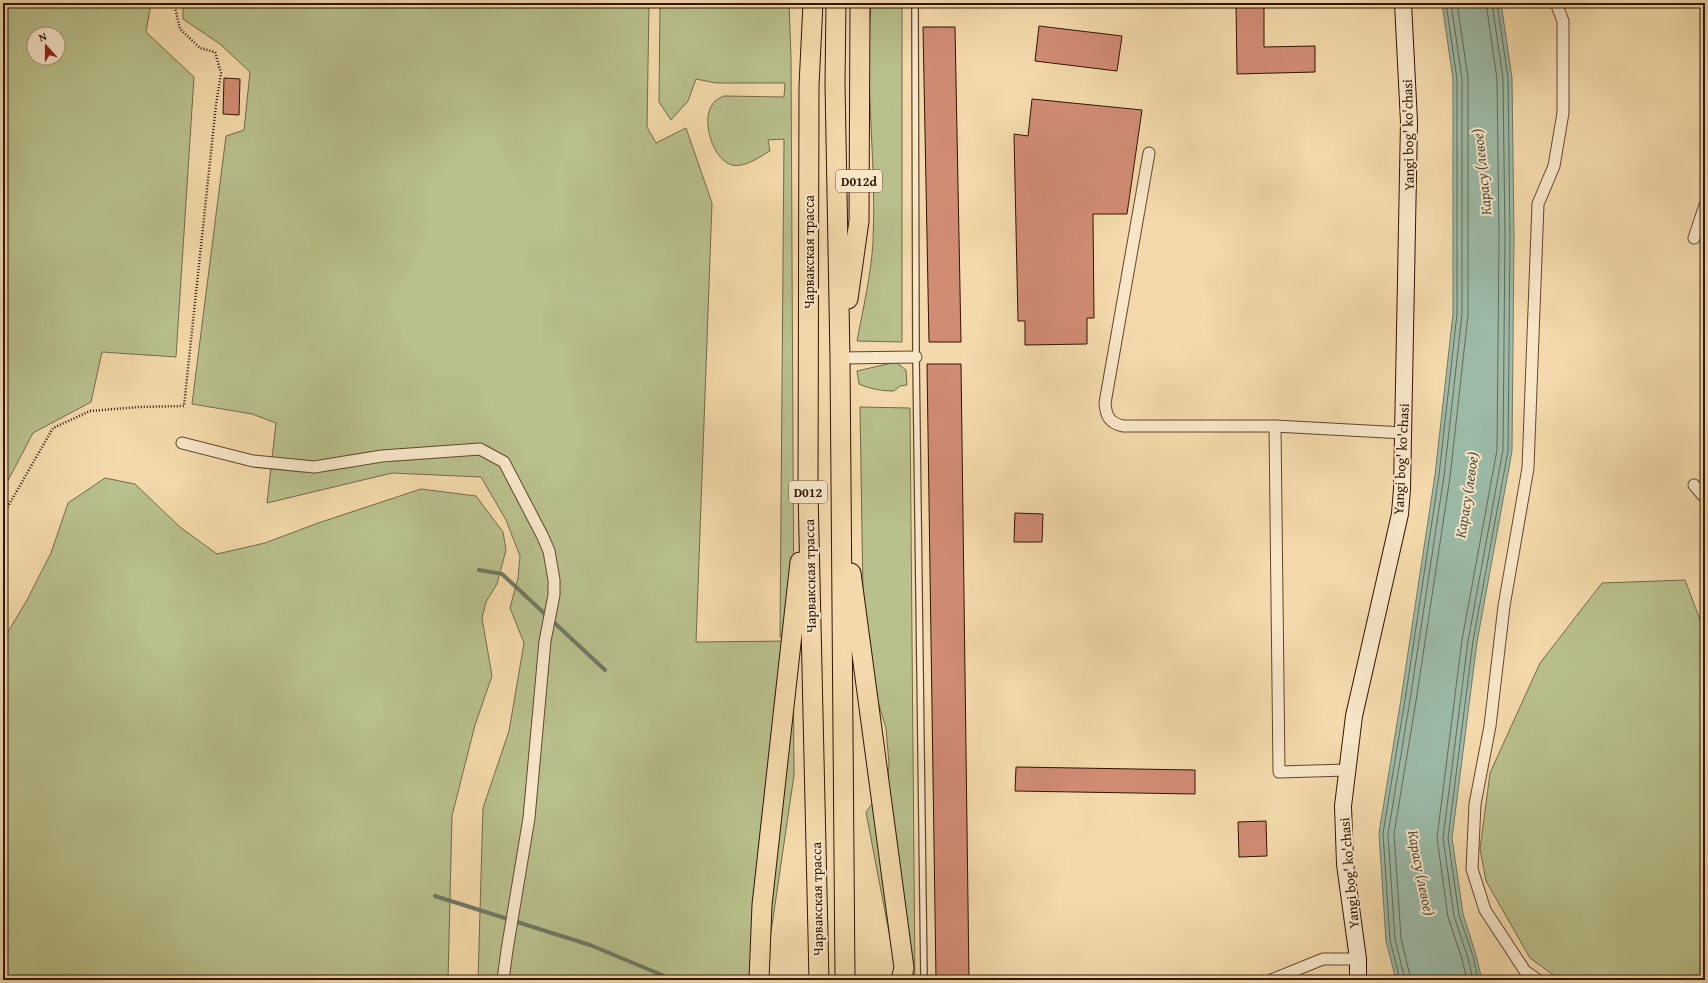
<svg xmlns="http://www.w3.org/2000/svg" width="1708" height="983" font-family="'Gentium Book Plus',serif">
  <rect width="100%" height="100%" fill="#f3d9ab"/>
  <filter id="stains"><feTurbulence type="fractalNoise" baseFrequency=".005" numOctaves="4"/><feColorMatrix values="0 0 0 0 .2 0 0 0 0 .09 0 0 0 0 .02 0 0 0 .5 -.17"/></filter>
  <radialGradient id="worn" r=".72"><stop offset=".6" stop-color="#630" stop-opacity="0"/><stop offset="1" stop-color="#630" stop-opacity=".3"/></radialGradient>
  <path fill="#b8c08c" stroke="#746a46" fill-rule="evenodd" d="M3 3H151L146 32 194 77 176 357 102 352 91 402 33 433 3 490ZM34 34H58V58H34Z
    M183 3H649L647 127 656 143 686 128 712 203 696 642 793 641 794 775 764 980H478L483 808 509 731 524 643 510 608 518 578 520 556 506 520 481 477 392 473 267 503 276 423 252 414 192 404 226 136 244 130 250 72 220 44 183 19Z
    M660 3H789L791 58 794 637H780L784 139 768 140 770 151C759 157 745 168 732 165 713 160 701 121 712 105 714 101 719 98 724 96L784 97 785 83H716L696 79 688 101 671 120 659 102Z
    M871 3H902V342L857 341C863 309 871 275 873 242 877 163 864 83 871 3Z
    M896 362 906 370 907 385 900 386 894 391C882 391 870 389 859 384L857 371Z
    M860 407 910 408 915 980H898L866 812 883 789 888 777 889 764 886 728 864 657Z
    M105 478 135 484 180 527 217 554 265 543 318 523 421 489 476 496 503 532 506 550 497 584 486 602 482 618 492 676 475 725 452 816 448 980H3V640L27 600 51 553 68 503Z
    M1685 580 1705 633V980H1560L1530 958 1486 881 1480 849 1490 773 1540 663 1602 583Z"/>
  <path fill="#9cbaa7" stroke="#707865" d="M1442 3H1501L1512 78 1514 237 1512 451 1477 642 1452 838 1463 914 1476 955 1482 980H1396L1386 941 1379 833 1401 699 1435 475 1453 314V79Z"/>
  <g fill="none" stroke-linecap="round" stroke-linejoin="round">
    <path stroke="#666854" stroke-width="1" d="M1400 980 1390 940 1383 833 1405 700 1439 475 1457 314V79L1446 3
      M1405 980 1395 939 1388 834 1410 700 1444 476 1462 314V79L1451 3
      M1411 980 1401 938 1394 834 1416 701 1450 477 1468 315V78L1457 3
      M1467 980 1462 959 1448 917 1437 838 1462 640 1497 450 1499 237 1497 79 1486 3
      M1473 980 1468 958 1454 916 1443 838 1468 641 1503 450 1505 237 1503 79 1492 3
      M1478 980 1473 956 1459 915 1448 838 1473 641 1508 451 1510 237 1508 78 1497 3"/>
    <path stroke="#707865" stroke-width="4" d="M479 570 502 574 605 670
      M435 896 590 945 674 980"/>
  </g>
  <path fill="#d18c74" stroke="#2f1501" d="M1236 3H1264V47L1315 46V72L1237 74Z
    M1039 26 1122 36 1117 71 1035 61Z
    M923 27H955L961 342H929Z
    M224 78 240 79 239 115 223 114Z
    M1032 99 1142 110 1127 214H1093L1094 318H1087V344L1025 345V321H1018L1014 134 1028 136Z
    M927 364H961L969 980H936Z
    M1015 513 1043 514 1042 542H1014Z
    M1016 767 1195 770V794L1015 791Z
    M1266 821 1267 856 1239 857 1238 822Z"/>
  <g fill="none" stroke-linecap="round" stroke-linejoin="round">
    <g stroke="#60462c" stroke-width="8">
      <path id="service" d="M915 3 916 357 924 980"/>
    </g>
    <g stroke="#60462c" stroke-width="13">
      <path id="minor" d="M1149 153 1105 403C1106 417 1110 423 1123 426H1275L1404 433
        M1694 238 1705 205
        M840 358 916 357
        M1275 426 1279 772 1347 770
        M182 443 253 461 314 467 382 456 480 449 504 462 543 537 549 551 554 580V595L545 641 529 818 507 950 503 980
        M1694 485 1705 498
        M1271 980 1323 959H1358L1360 966
        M1538 980 1525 971 1485 910 1472 869 1475 804 1490 726 1504 606 1528 468 1538 204 1554 166 1563 113V21L1556 3"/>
    </g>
    <g stroke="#2f1501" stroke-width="18">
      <path id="secondary" d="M1358 980V959L1345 864 1343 806 1354 716 1395 536 1400 514 1402 489 1409 122 1403 3"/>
    </g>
    <g stroke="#2f1501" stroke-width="21">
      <path id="trunk" d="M813 3 809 86 808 491 819 980
        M836 3 835 83 840 358 845 980
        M848 299 859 221 860 3
        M851 573 904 968 901 980
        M759 980 762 905 800 562"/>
    </g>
    <path stroke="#2f1501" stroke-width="2.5" stroke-dasharray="1 2" stroke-linecap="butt" d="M3 515 53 428 90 411 138 407 184 406 216 105 221 73 215 52 200 48 180 29 174 3"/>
    <use href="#service" stroke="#f7e6c8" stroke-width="5.5"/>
    <use href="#minor" stroke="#f7e6c8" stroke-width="11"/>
    <use href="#secondary" stroke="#f7e6c8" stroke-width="16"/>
    <use href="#trunk" stroke="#f3d9ab" stroke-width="19"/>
  </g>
  <g text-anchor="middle" stroke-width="4" stroke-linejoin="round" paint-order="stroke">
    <g fill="#f7e6c8" stroke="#6b543d" stroke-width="1">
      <rect x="836" y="170" width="46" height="22" rx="3"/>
      <rect x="789" y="481" width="38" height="22" rx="3"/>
    </g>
    <g font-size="13" font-weight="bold" fill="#2f1501">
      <text x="859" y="186">D012d</text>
      <text x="808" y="497">D012</text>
    </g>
    <g font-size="14" fill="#2f1501" stroke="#f7e6c8">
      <text transform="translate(1408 135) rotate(-91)" y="5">Yangi bog' ko'chasi</text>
      <text transform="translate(809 252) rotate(-90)" y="5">Чарвакская трасса</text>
      <text transform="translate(1401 459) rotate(-87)" y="5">Yangi bog' ko'chasi</text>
      <text transform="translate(810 576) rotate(-91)" y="5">Чарвакская трасса</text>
      <text transform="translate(1349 873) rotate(-95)" y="5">Yangi bog' ko'chasi</text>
      <text transform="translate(817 899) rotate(-91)" y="5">Чарвакская трасса</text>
    </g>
    <g font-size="15" font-style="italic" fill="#554f3b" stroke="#f7e6c8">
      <text transform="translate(1482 172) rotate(-96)" y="5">Карасу (левое)</text>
      <text transform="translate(1467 495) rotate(-81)" y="5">Карасу (левое)</text>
      <text transform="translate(1421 873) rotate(79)" y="5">Карасу (левое)</text>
    </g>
  </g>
  <rect width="1708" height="983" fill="none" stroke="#f3d9ab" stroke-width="16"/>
  <rect x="4" y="4" width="1700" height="975" fill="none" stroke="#2f1501" stroke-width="2"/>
  <rect x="8" y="8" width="1692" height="967" fill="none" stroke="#2f1501"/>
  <g transform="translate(46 46) rotate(339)"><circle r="19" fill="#f7e6c8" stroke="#a79278"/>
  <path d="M0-3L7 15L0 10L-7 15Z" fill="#8f2418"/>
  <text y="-6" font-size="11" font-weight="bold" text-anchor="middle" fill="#2f1501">N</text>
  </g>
  <rect width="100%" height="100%" filter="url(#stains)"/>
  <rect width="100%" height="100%" fill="url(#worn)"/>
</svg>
